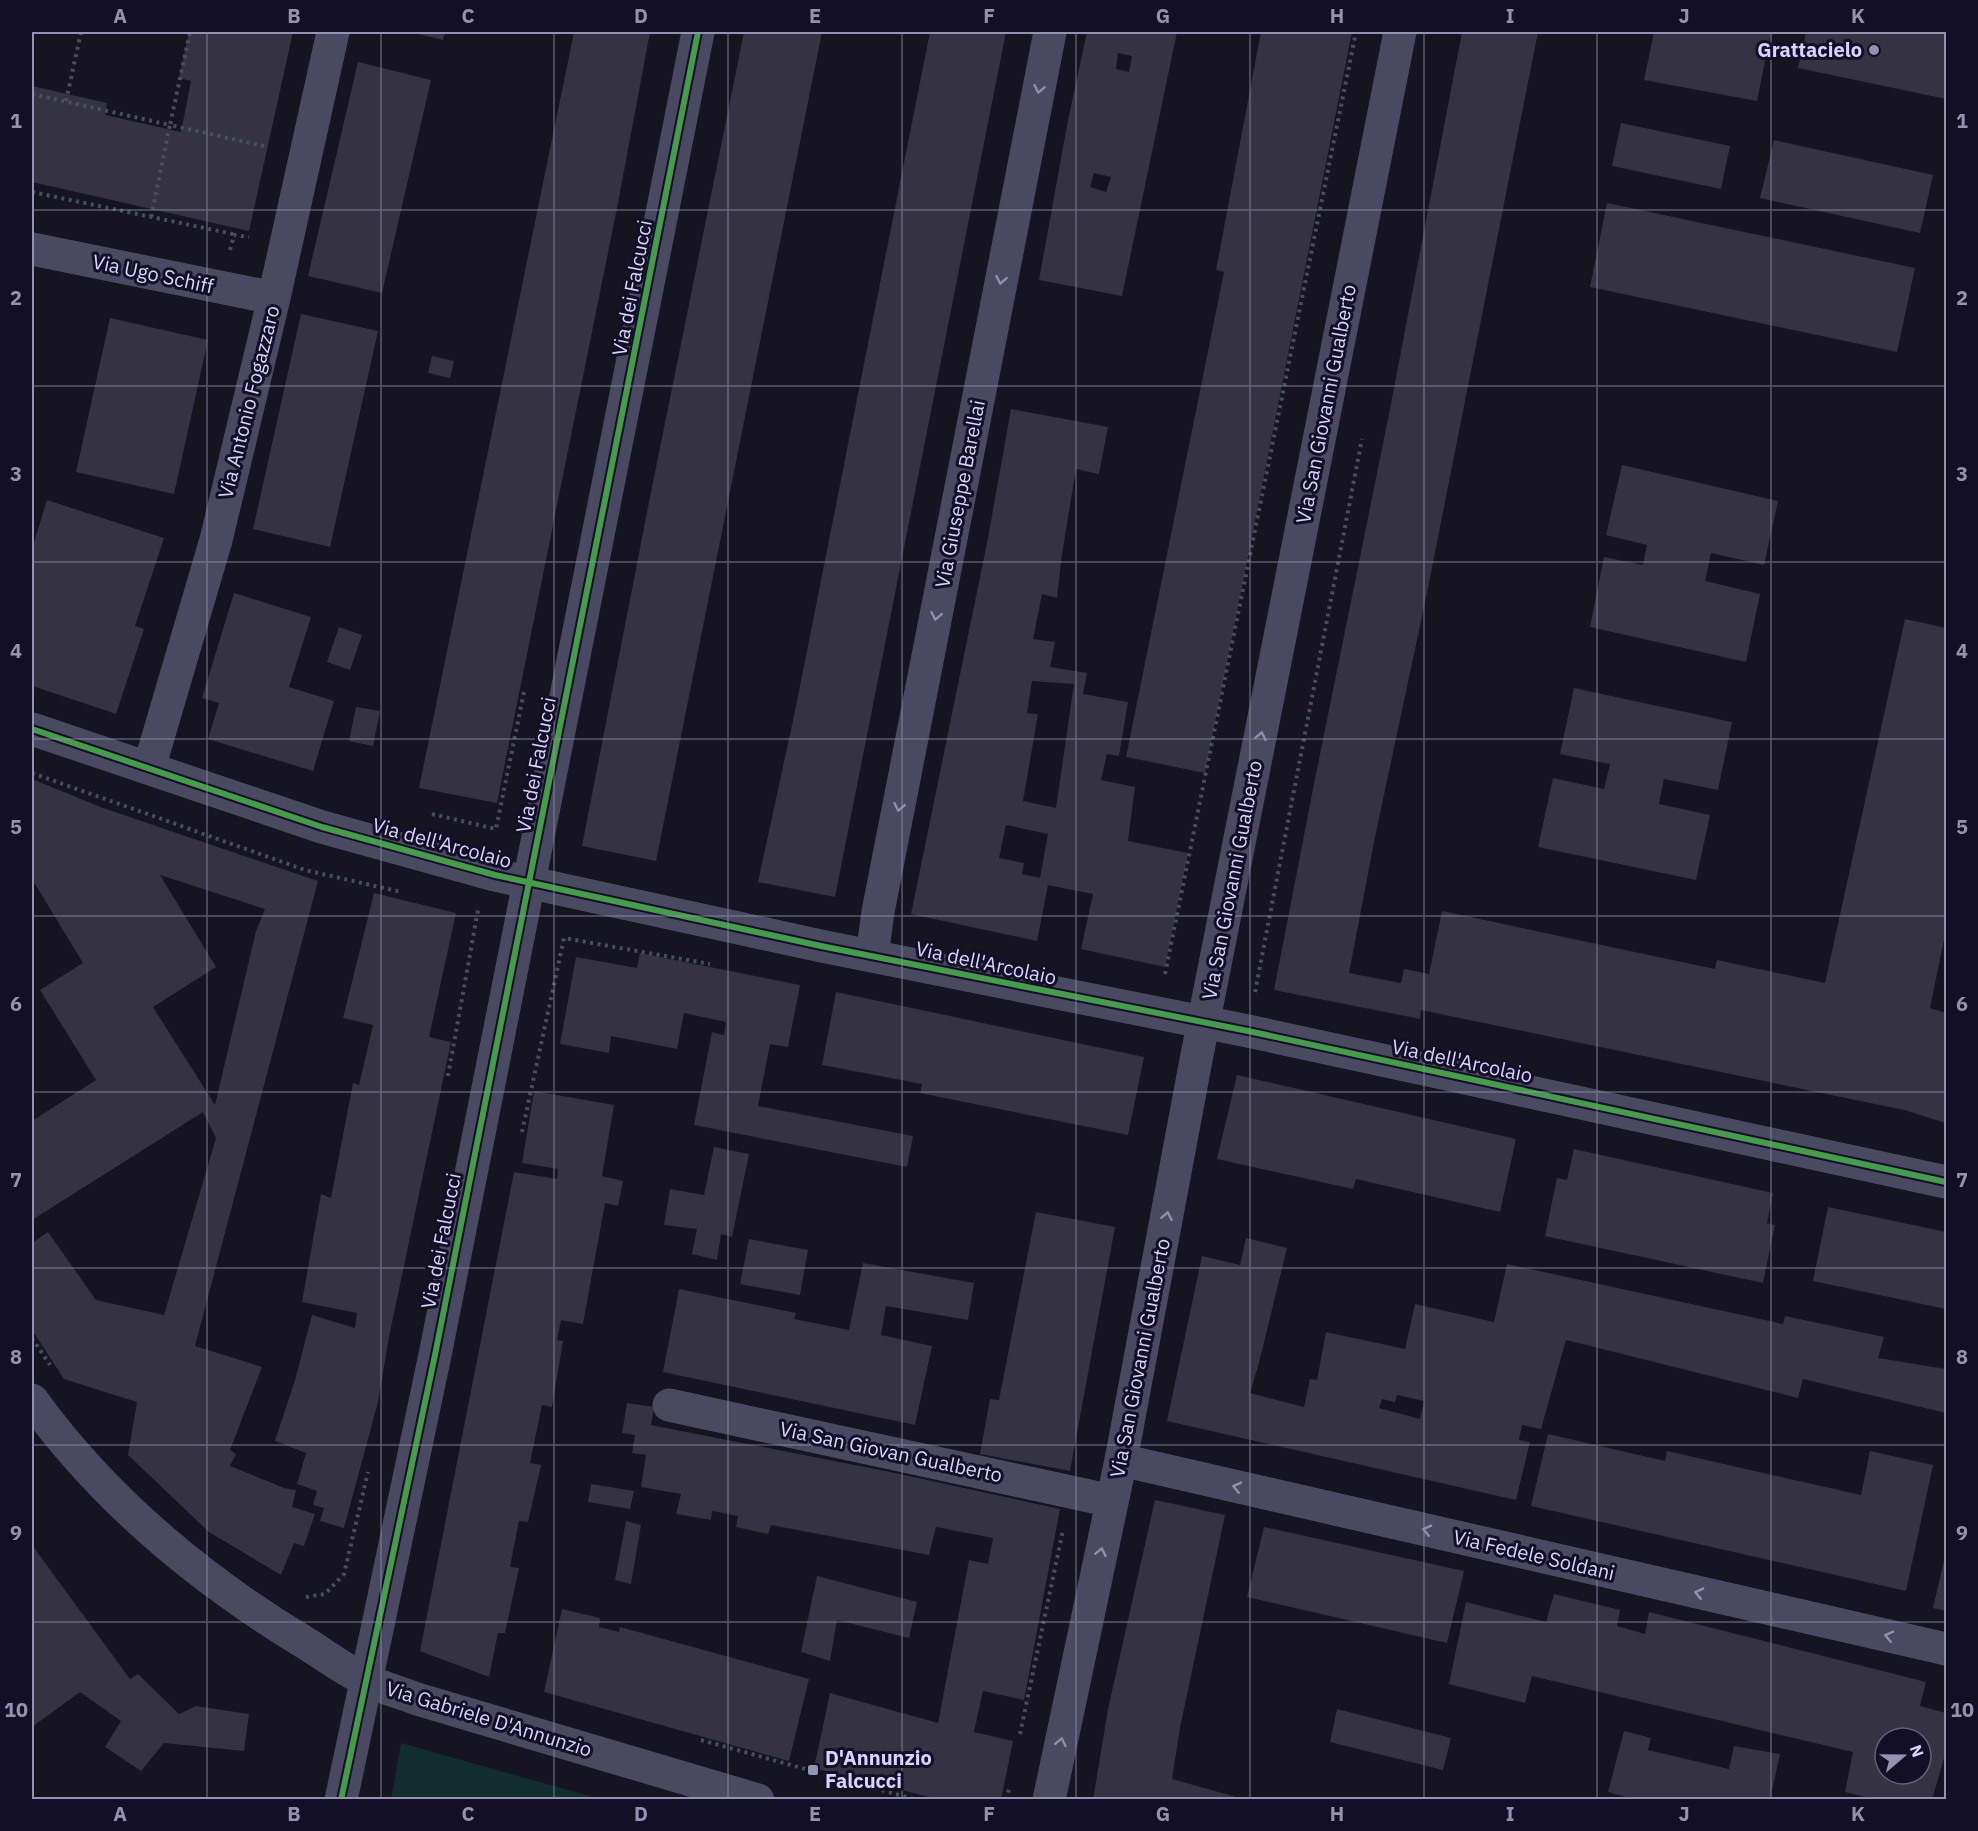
<svg xmlns="http://www.w3.org/2000/svg" width="1978" height="1831" font-family="'IBM Plex Sans',sans-serif">
  <rect width="100%" height="100%" fill="#161421"/>
  <path fill="#132c2d" d="M401 1743 600 1799H391Z"/>
  <path fill="#343243" fill-rule="evenodd" d="M189 32H293L249 231 32 182V86L107 103 105 115 181 132 191 81 179 78Z
    M410 32H445L443 40Z
    M574 32H650L618 203 497 803 419 788Z
    M744 32H822L656 861 582 846 648 507Z
    M930 32H1006L835 897 758 882 795 711Z
    M1087 32H1177L1122 296 1039 280 1068 120ZM1118 53 1132 56 1129 72 1116 69ZM1094 173 1111 177 1106 192 1090 187Z
    M1261 32H1352L1205 773 1126 757 1224 272 1216 270Z
    M1462 32H1538L1427 593 1375 837 1349 973 1401 983 1404 969 1429 974 1442 911 1715 969 1717 960 1825 983 1905 619 1946 628V930L1930 1008 1946 1013V1123L1904 1110 1421 1010 1420 1019 1274 990 1314 784 1390 409Z
    M1654 32H1771L1757 101 1644 80Z
    M1806 32H1946V99L1798 68Z
    M358 62 431 80 382 293 308 276Z
    M1621 123 1730 146 1721 189 1612 166Z
    M1774 140 1933 175 1920 233 1760 198Z
    M1607 203 1915 268 1897 352 1590 287Z
    M301 314 378 331 330 547 253 529Z
    M110 318 208 340 174 494 76 472Z
    M432 356 454 361 450 378 428 373Z
    M1011 409 1108 427 1099 474 1076 469 1062 554 1057 598 1042 594 1033 639 1055 642 1050 667 1087 673 1083 694 1128 702 1119 756 1107 754 1101 780 1135 787 1128 841 1188 853 1165 967 1081 949 1093 894 1048 885 1037 941 911 914 988 538ZM1032 681 1074 684 1056 808 1023 801 1038 714 1027 713ZM1006 825 1048 834 1040 878 1022 874 1024 863 999 858Z
    M1622 465 1778 501 1764 565 1711 553 1705 581 1760 594 1746 662 1590 627 1604 557 1643 565 1647 545 1606 535Z
    M47 500 164 538 135 626 144 629 116 714 32 686V549Z
    M234 593 311 617 289 687 334 701 313 771 208 739 219 703 202 698Z
    M339 627 362 635 350 670 327 662Z
    M1574 688 1732 722 1718 790 1664 779 1659 804 1710 815 1696 880 1538 847 1553 778 1604 789 1610 764 1560 754Z
    M356 707 380 711 373 746 349 741Z
    M32 779 103 808 318 881 195 1346 262 1367 230 1450 236 1454 230 1466 284 1488 296 1490 292 1507 315 1514 304 1546 294 1543 281 1575 209 1532 128 1455 137 1402 64 1379 32 1330V1243L48 1232 96 1300 164 1315 216 1138 203 1112 32 1220V1121L96 1080 40 990 83 963 32 879ZM160 875 265 909 256 931 215 1105 153 1007 216 967Z
    M374 893 456 913 429 1037 451 1042 389 1337 378 1402 344 1528 320 1521 324 1508 313 1505 317 1491 297 1484 306 1453 275 1441 295 1380 312 1315 355 1328 357 1313 302 1302 321 1194 331 1198 353 1083 359 1085 373 1025 343 1018Z
    M640 953 800 985 788 1047 770 1044 758 1106 913 1136 907 1167 694 1125 712 1032 724 1035 726 1022 684 1013 677 1049 611 1036 609 1053 560 1044 576 957 637 968Z
    M836 992 1144 1057 1128 1135 920 1093 922 1084 822 1065Z
    M1237 1075 1516 1139 1500 1212 1356 1179 1353 1189 1217 1159Z
    M534 1091 614 1105 602 1176 623 1181 618 1206 605 1203 583 1324 561 1320 557 1340 563 1341 552 1407 542 1405 530 1463 541 1465 528 1522 519 1521 510 1567 519 1568 505 1633H498L489 1677 420 1651 514 1172 557 1179 558 1169 522 1163Z
    M714 1147 749 1154 732 1237 721 1234 717 1260 692 1254 697 1229 664 1225 670 1189 704 1195Z
    M1574 1149 1773 1193 1767 1223 1775 1225 1763 1283 1545 1236 1557 1178 1567 1180Z
    M1828 1207 1946 1232V1309L1813 1281Z
    M1036 1212 1115 1227 1070 1471 980 1454 990 1399 999 1400Z
    M1246 1238 1287 1248 1259 1363 1250 1393 1304 1407 1310 1379 1317 1380 1326 1332 1405 1349 1415 1304 1494 1322 1507 1264 1783 1324 1785 1316 1884 1337 1878 1358 1946 1369V1413L1803 1379 1798 1398 1566 1340 1541 1429 1522 1425 1519 1440 1530 1442 1516 1500 1167 1421 1202 1256 1240 1265ZM1397 1395 1424 1401 1420 1419 1379 1408 1382 1399 1395 1402Z
    M749 1239 808 1250 800 1295 740 1284Z
    M863 1263 974 1283 968 1320 886 1306 881 1335 932 1346 915 1425 663 1372 679 1289 796 1313 794 1319 849 1330Z
    M627 1403 654 1407 651 1425 890 1472 1060 1509 1024 1700 983 1691 974 1732 1013 1741 1001 1800H941L814 1768 830 1693 938 1723 969 1560 988 1564 993 1538 936 1527 929 1555 771 1525 768 1534 736 1527 738 1516 712 1511 711 1520 676 1514 681 1494 641 1487 646 1455 632 1453 635 1435 622 1433Z
    M1548 1434 1665 1461 1667 1451 1861 1495 1870 1451 1933 1465 1906 1591 1531 1506Z
    M591 1484 634 1491 630 1509 588 1502Z
    M1155 1500 1225 1515 1180 1728 1172 1779 1247 1800H1093L1108 1709Z
    M626 1521 641 1525 631 1584 615 1580Z
    M1264 1527 1464 1571 1447 1643 1247 1597Z
    M32 1545 130 1679 138 1674 179 1714 196 1706 249 1714 244 1751 164 1743 141 1771 105 1747 121 1721 80 1692 32 1727Z
    M1946 1552V1611L1933 1608Z
    M817 1576 917 1602 909 1638 837 1620 830 1661 801 1652Z
    M1554 1594 1620 1610 1617 1626 1645 1634 1649 1612 1926 1682 1920 1706 1946 1713V1751L1932 1800H1878L1845 1792 1853 1752 1532 1676 1525 1703 1449 1684 1466 1602 1546 1622ZM1885 1738H1921V1774H1885Z
    M562 1609 600 1618 599 1627 619 1632 620 1627 809 1679 789 1761 544 1692Z
    M1337 1709 1451 1738 1443 1770 1330 1742Z
    M1624 1731 1651 1738 1648 1750 1729 1769 1734 1746 1780 1754 1770 1800H1636L1608 1792Z"/>
  <g fill="none" stroke-linecap="round" stroke-linejoin="round">
    <path stroke="#44505f" stroke-width="4" stroke-dasharray="3 4.5" stroke-linecap="butt" d="M32 94 170 125 190 32
      M66 101 81 32
      M32 192 233 234
      M151 217 170 125 268 147
      M230 250 234 235 249 237
      M32 773 305 870 401 892
      M432 814 496 829 524 692
      M1165 974 1356 32
      M1255 992 1362 439
      M448 1076 478 910
      M522 1132 564 938 710 964
      M32 1338 50 1365
      M306 1597 325 1594 344 1574 368 1472
      M1020 1734 1063 1530
      M701 1740 917 1800
      M1007 1800 1009 1788"/>
    <path stroke="#4a4962" stroke-width="33" d="M32 249 274 298
      M32 729 322 827 495 875 821 946 1248 1031 1946 1182
      M149 768 216 540 274 298 333 32
      M872 956 878 912 1050 32
      M32 1400C105 1501 201 1580 307 1644 326 1656 345 1670 366 1680 382 1688 400 1692 417 1699L758 1800
      M669 1405 1112 1501
      M1121 1460 1946 1649
      M341 1800 435 1355 698 32
      M1049 1800 1121 1460 1196 1060 1400 32"/>
    <g stroke="#130f26" stroke-width="10">
      <path id="cycleway" d="M32 729 322 827 495 875 821 946 1248 1031 1946 1182
        M341 1800 435 1355 698 32"/>
    </g>
    <use href="#cycleway" stroke="#469c4c" stroke-width="6"/>
  </g>
  <defs><path id="oneway-chevron" d="M-2-3.5L2.5 0L-2 3.5" fill="none" stroke-width="1.6" stroke-linecap="round" stroke-linejoin="round" transform="scale(1.5)"/></defs>
  <g stroke="#928eb0">
    <use href="#oneway-chevron" transform="translate(1039 89) rotate(101)"/>
    <use href="#oneway-chevron" transform="translate(1001 280) rotate(101)"/>
    <use href="#oneway-chevron" transform="translate(936 616) rotate(101)"/>
    <use href="#oneway-chevron" transform="translate(1261 736) rotate(-79)"/>
    <use href="#oneway-chevron" transform="translate(899 807) rotate(101)"/>
    <use href="#oneway-chevron" transform="translate(1167 1216) rotate(-79)"/>
    <use href="#oneway-chevron" transform="translate(1237 1487) rotate(-167)"/>
    <use href="#oneway-chevron" transform="translate(1427 1530) rotate(-167)"/>
    <use href="#oneway-chevron" transform="translate(1101 1552) rotate(-78)"/>
    <use href="#oneway-chevron" transform="translate(1699 1593) rotate(-167)"/>
    <use href="#oneway-chevron" transform="translate(1889 1636) rotate(-167)"/>
    <use href="#oneway-chevron" transform="translate(1061 1742) rotate(-78)"/>
  </g>
  <path fill="none" stroke="#9591b1" stroke-width="1.5" stroke-opacity="0.55" d="M207 32V1800M381 32V1800M554 32V1800M728 32V1800M902 32V1800M1076 32V1800M1250 32V1800M1424 32V1800M1597 32V1800M1771 32V1800M32 210H1946M32 386H1946M32 562H1946M32 739H1946M32 916H1946M32 1092H1946M32 1268H1946M32 1445H1946M32 1622H1946"/>
  <g fill="#9591b1" stroke="#130f26" stroke-width="2">
    <circle cx="1874" cy="50" r="6"/>
    <rect x="807" y="1764" width="12" height="12" rx="3"/>
  </g>
  <g text-anchor="middle" stroke-width="6" stroke-linejoin="round" paint-order="stroke">
    <g font-size="20" font-weight="bold" fill="#d9d4ff" stroke="#130f26" text-anchor="end">
      <text x="1862" y="57">Grattacielo</text>
      <text x="825" y="1765" text-anchor="start">D'Annunzio<tspan x="825" dy="23">Falcucci</tspan></text>
    </g>
    <g font-size="20" fill="#d9d4ff" stroke="#130f26">
      <text transform="translate(153 274) rotate(12)" y="7">Via Ugo Schiff</text>
      <text transform="translate(632 288) rotate(-79)" y="7">Via dei Falcucci</text>
      <text transform="translate(249 402) rotate(-76)" y="7">Via Antonio Fogazzaro</text>
      <text transform="translate(1326 404) rotate(-79)" y="7">Via San Giovanni Gualberto</text>
      <text transform="translate(960 494) rotate(-79)" y="7">Via Giuseppe Barellai</text>
      <text transform="translate(536 765) rotate(-79)" y="7">Via dei Falcucci</text>
      <text transform="translate(442 843) rotate(15)" y="7">Via dell'Arcolaio</text>
      <text transform="translate(1232 880) rotate(-79)" y="7">Via San Giovanni Gualberto</text>
      <text transform="translate(986 963) rotate(12)" y="7">Via dell'Arcolaio</text>
      <text transform="translate(1462 1061) rotate(12)" y="7">Via dell'Arcolaio</text>
      <text transform="translate(441 1241) rotate(-79)" y="7">Via dei Falcucci</text>
      <text transform="translate(1140 1358) rotate(-79)" y="7">Via San Giovanni Gualberto</text>
      <text transform="translate(891 1452) rotate(12)" y="7">Via San Giovan Gualberto</text>
      <text transform="translate(1534 1555) rotate(13)" y="7">Via Fedele Soldani</text>
      <text transform="translate(489 1719) rotate(17)" y="7">Via Gabriele D'Annunzio</text>
    </g>
  </g>
  <rect width="1978" height="1831" fill="none" stroke="#130f26" stroke-width="66"/>
  <g transform="translate(1903 1756) rotate(70)"><circle r="28" fill="#130f26" stroke="#625e7d" stroke-width="1.5"/>
  <path d="M0-4.5L10 22L0 15L-10 22Z" fill="#9591b1"/>
  <text y="-9" font-size="16" font-weight="bold" text-anchor="middle" fill="#d9d4ff">N</text>
  </g>
  <rect x="33" y="33" width="1912" height="1765" fill="none" stroke="#9591b1" stroke-width="2"/>
  <g font-size="20" text-anchor="middle" font-weight="bold" fill="#9591b1">
    <text x="120" y="23">A</text>
    <text x="294" y="23">B</text>
    <text x="468" y="23">C</text>
    <text x="641" y="23">D</text>
    <text x="815" y="23">E</text>
    <text x="989" y="23">F</text>
    <text x="1163" y="23">G</text>
    <text x="1337" y="23">H</text>
    <text x="1510" y="23">I</text>
    <text x="1684" y="23">J</text>
    <text x="1858" y="23">K</text>
    <text x="16" y="128">1</text>
    <text x="1962" y="128">1</text>
    <text x="16" y="305">2</text>
    <text x="1962" y="305">2</text>
    <text x="16" y="481">3</text>
    <text x="1962" y="481">3</text>
    <text x="16" y="658">4</text>
    <text x="1962" y="658">4</text>
    <text x="16" y="834">5</text>
    <text x="1962" y="834">5</text>
    <text x="16" y="1011">6</text>
    <text x="1962" y="1011">6</text>
    <text x="16" y="1187">7</text>
    <text x="1962" y="1187">7</text>
    <text x="16" y="1364">8</text>
    <text x="1962" y="1364">8</text>
    <text x="16" y="1540">9</text>
    <text x="1962" y="1540">9</text>
    <text x="16" y="1717">10</text>
    <text x="1962" y="1717">10</text>
    <text x="120" y="1821">A</text>
    <text x="294" y="1821">B</text>
    <text x="468" y="1821">C</text>
    <text x="641" y="1821">D</text>
    <text x="815" y="1821">E</text>
    <text x="989" y="1821">F</text>
    <text x="1163" y="1821">G</text>
    <text x="1337" y="1821">H</text>
    <text x="1510" y="1821">I</text>
    <text x="1684" y="1821">J</text>
    <text x="1858" y="1821">K</text>
  </g>
</svg>
